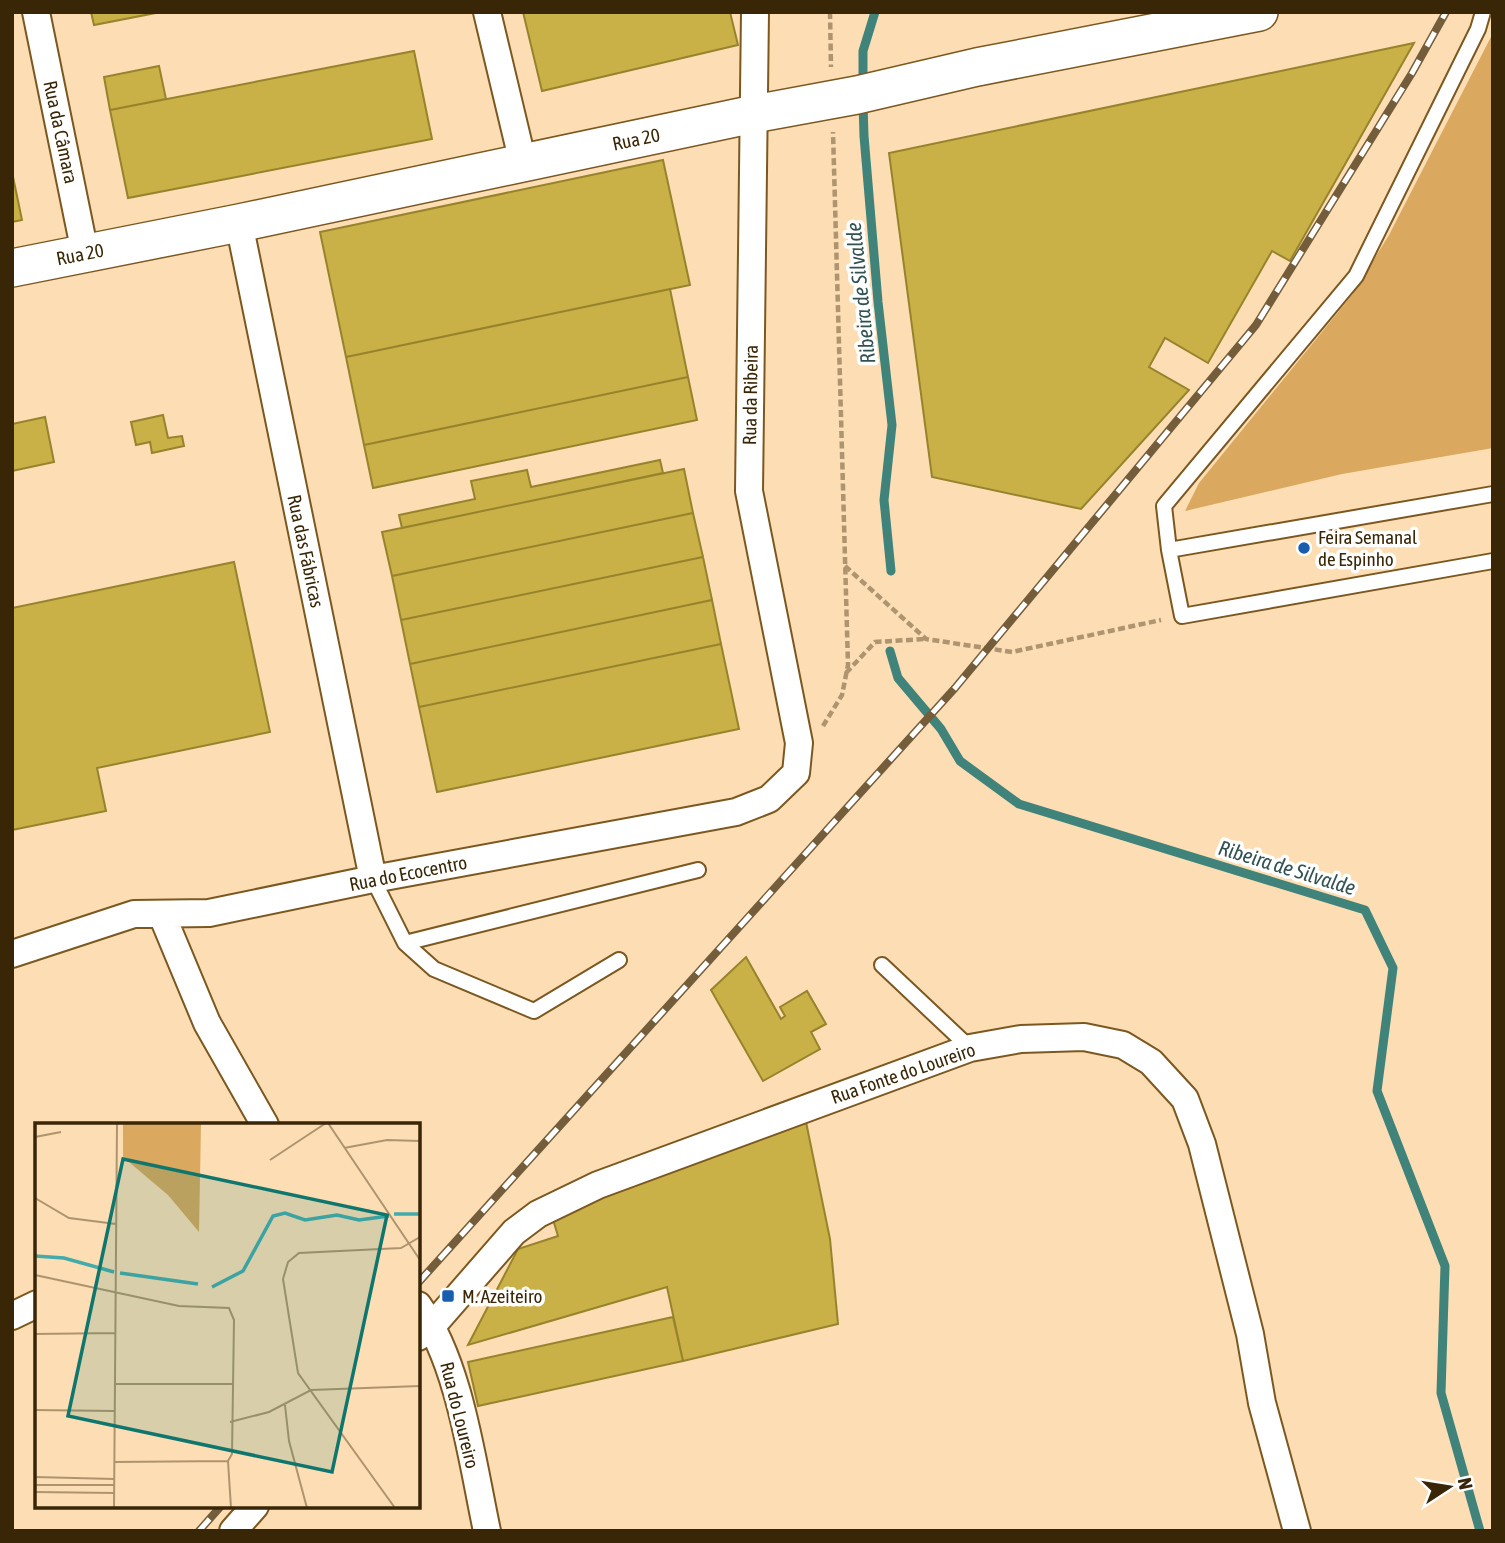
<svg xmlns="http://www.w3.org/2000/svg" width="1505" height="1543" font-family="'Asap Condensed',sans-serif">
  <rect width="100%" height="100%" fill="#fcddb4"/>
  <path fill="#daa85e" d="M1493 33V448L1342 474 1185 511 1199 483 1352 295 1389 235Z"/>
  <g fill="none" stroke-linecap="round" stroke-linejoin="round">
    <path stroke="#40837a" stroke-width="9" d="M863 85V51L875 12
      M863 103 864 136 878 302 892 425 884 500 891 571
      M890 651 898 678 941 729 960 761 1019 804 1365 910 1393 968 1377 1091 1445 1266 1441 1393 1480 1531"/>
  </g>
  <path fill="#c9b047" stroke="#98832d" stroke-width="2" d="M91 12H161L94 25Z
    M523 12H730L738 45 542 91Z
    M1414 43 1290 261 1272 251 1208 363 1165 338 1149 367 1189 390 1081 509 932 477 889 153Z
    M414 51 432 139 128 198 110 110Z
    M159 66 166 99 110 110 104 77Z
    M663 160 690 285 346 357 320 232Z
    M12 172 22 220 12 222Z
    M670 289 688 377 364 445 346 357Z
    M688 377 697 420 373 488 364 445Z
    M163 415 168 438 182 436 184 446 152 453 150 442 136 445 131 422Z
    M45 417 54 462 12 471V424Z
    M660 460 663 473 402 528 399 515 475 499 471 481 527 470 531 487Z
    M684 469 693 513 392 576 382 532Z
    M693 513 703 557 401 620 392 576Z
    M703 557 712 600 410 664 401 620Z
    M234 562 270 732 97 768 106 811 12 830V608Z
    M712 600 721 644 419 707 410 664Z
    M721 644 739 729 437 792 419 707Z
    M746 957 781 1019 785 1016 780 1007 807 991 826 1024 811 1032 820 1049 763 1081 711 990Z
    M805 1117 830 1239 838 1324 683 1361 667 1287 468 1345 518 1249 558 1236 552 1216Z
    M673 1317 683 1361 478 1406 468 1362Z"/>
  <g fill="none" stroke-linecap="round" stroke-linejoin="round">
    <g stroke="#7c5821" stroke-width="18">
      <path id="service" d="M1483 12 1478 29 1356 276 1164 506 1169 550 1182 616 1493 561
        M1169 550 1493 494
        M373 879 405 943 434 969 534 1011 619 960
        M405 943 698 870
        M882 965 970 1048"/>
    </g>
    <g stroke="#7c5821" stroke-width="30">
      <path id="minor" d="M36 12 85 253
        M487 12 523 163
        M239 223 373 879
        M162 915 207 1023 265 1125
        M12 954 134 914 209 913 373 879 736 812 769 799 796 773 799 743 749 491 755 12
        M418 1305C460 1363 472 1461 487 1531
        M12 1316 37 1304
        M418 1337 433 1325 514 1232 538 1214 598 1185 970 1048 1021 1039 1084 1037 1123 1045 1151 1062 1185 1099 1202 1144 1250 1334 1262 1403 1297 1531
        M233 1531 255 1506"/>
    </g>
    <g stroke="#7c5821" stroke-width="40">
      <path id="secondary" d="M12 268 239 223 754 114 857 95 977 67 1259 12"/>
    </g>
    <path stroke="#ae946f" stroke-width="4.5" stroke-dasharray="7 3.5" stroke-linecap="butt" d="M830 12 831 67
      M845 566 926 639 1012 652 1161 620
      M846 673 875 642 925 639
      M823 726 842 695 848 665 833 132"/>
    <use href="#service" stroke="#fff" stroke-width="14"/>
    <use href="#minor" stroke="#fff" stroke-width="26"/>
    <use href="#secondary" stroke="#fff" stroke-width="37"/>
    <g stroke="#745d3b" stroke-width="8">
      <path id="rail" d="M418 1283 955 688 1256 325 1412 73 1446 12
        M199 1531 221 1506"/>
    </g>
    <use href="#rail" stroke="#fff" stroke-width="5" stroke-dasharray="16" stroke-linecap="butt"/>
  </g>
  <g fill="#195eae" stroke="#fff" stroke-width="2.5">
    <circle cx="1304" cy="548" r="7"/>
    <rect x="441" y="1289" width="14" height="14" rx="3.5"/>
  </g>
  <g text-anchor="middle" stroke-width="7" stroke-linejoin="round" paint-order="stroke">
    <g font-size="19" fill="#392606" stroke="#fff">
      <text transform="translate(61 132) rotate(78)" y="7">Rua da Câmara</text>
      <text transform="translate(636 139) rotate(-12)" y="7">Rua 20</text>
      <text transform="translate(80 254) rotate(-11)" y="7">Rua 20</text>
      <text transform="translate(750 395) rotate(-89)" y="7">Rua da Ribeira</text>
      <text transform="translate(306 551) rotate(78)" y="7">Rua das Fábricas</text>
      <text transform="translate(408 873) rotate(-11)" y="7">Rua do Ecocentro</text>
      <text transform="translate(903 1073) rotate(-19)" y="7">Rua Fonte do Loureiro</text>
      <text transform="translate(460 1415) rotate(76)" y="7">Rua do Loureiro</text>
    </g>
    <g font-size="19" fill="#392606" stroke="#fff" text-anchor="start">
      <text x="1318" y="544">Feira Semanal<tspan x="1318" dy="22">de Espinho</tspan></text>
      <text x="462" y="1303">M. Azeiteiro</text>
    </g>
    <g font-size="21" font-style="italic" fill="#325252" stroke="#fff">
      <text transform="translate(861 293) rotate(-96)" y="7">Ribeira de Silvalde</text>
      <text transform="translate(1287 868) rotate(17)" y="7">Ribeira de Silvalde</text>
    </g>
  </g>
  <g transform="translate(35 1123)">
    <rect width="385" height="385" fill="#fcddb4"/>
    <path d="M88 0H166L164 109 133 72 88 34Z" fill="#daa85e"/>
    <path fill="none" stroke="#43abab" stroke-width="3.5" d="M359 91H385M0 133 29 135 79 149M85 150 163 161M177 164 208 148 238 93 250 90 270 97 302 92 324 97 354 93"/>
    <path fill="none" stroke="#ae946e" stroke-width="2" d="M293 0 385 137M0 14 26 9M309 25 352 17 385 18M235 37 291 0M0 75 34 95 81 101M0 152 144 183 194 185 199 197 197 331 193 338M0 211 80 210M80 261H197M250 282 254 318 272 385M0 287 79 288M195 299 234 289 276 267 385 263M193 338 196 385M79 339 193 338M0 354 79 356M0 362H79M0 369 79 370M79 385 82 0M360 385 263 250 248 156 253 139 264 130 366 125 385 114"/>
    <path fill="#0f766e" fill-opacity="0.15" stroke="#0f766e" stroke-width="3.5" d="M88 36 352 92 297 349 33 293Z"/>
    <rect width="385" height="385" fill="none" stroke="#392606" stroke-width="3.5"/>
  </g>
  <rect width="1505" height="1543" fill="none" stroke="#392606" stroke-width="28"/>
  <g transform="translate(1449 1487) rotate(78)" stroke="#ffffff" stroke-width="5" paint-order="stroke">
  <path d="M0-5L12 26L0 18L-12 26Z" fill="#392606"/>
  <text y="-10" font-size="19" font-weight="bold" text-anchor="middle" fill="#392606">N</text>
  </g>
</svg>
